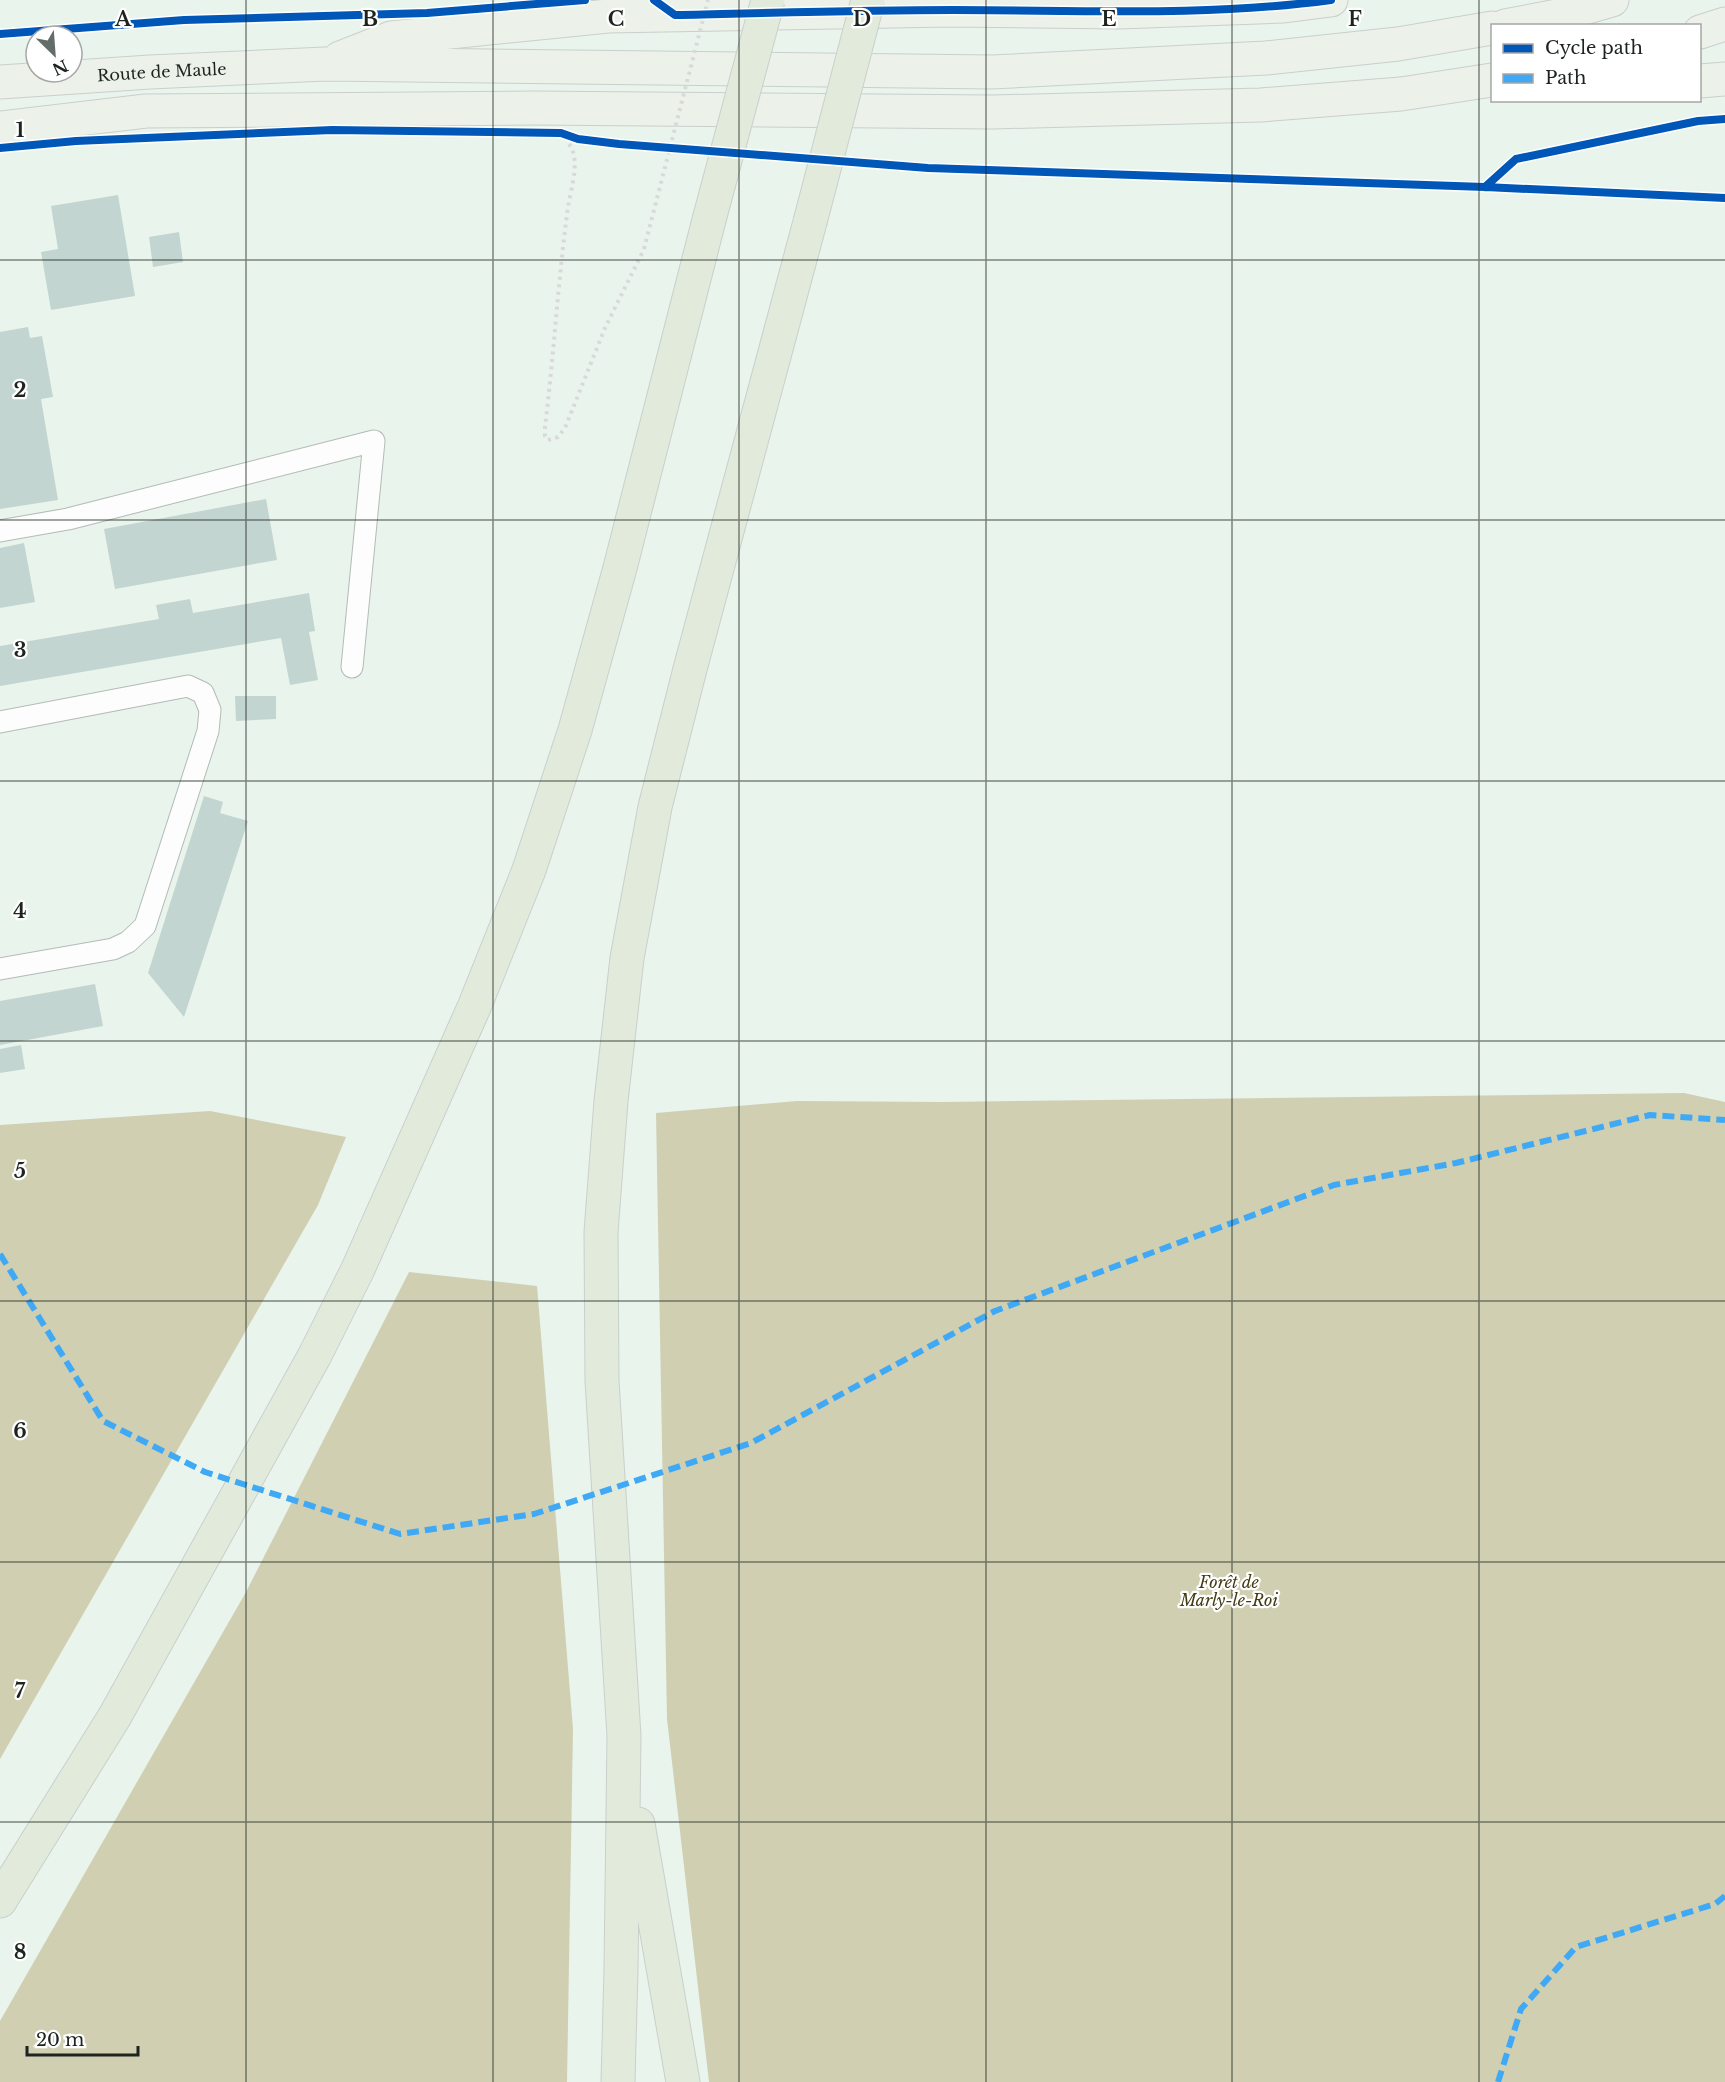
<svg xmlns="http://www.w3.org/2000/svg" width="1725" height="2082" font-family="'Libre Baskerville',serif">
  <rect width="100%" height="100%" fill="#e9f4ed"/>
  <path fill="#d0cfb2" d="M1684 1093 1725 1102V2082H709L667 1719 656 1113 797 1101 943 1102Z
    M210 1111 346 1137 318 1205 0 1759V1125Z
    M409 1272 537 1286 573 1729 567 2082H0V2021L246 1592Z"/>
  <path fill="#c3d5d0" d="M118 195 135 296 51 310 41 252 58 249 51 206Z
    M179 232 183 262 153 267 149 237Z
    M28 327 30 338 42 336 53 397 41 399 58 500 0 509V332Z
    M266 499 277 560 115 589 104 529Z
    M24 543 35 602 0 608V548Z
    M309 593 315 631 309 632 318 680 290 685 281 638 0 686V646L159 619 156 605 190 599 193 613Z
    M235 696H276V719L236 721Z
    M204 796 223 802 220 813 248 821 184 1017 148 973Z
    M95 984 103 1026 0 1045V1001Z
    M21 1045 25 1069 0 1073V1049Z"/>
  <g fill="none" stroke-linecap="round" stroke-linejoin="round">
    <g stroke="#b3bbb6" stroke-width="23">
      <path id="lane" d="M0 531 68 519 374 441 352 667
        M0 722 188 686 203 693 210 710 208 731 145 926 128 942 113 949 0 969"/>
    </g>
    <g stroke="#cacfcc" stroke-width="35">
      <g id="primary">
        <path d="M1505 26 1557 16 1612 0"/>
        <path d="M1700 32 1725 24"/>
        <path d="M340 58 391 38 608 16 951 10 1119 12 1284 6 1331 0"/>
        <path d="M1700 81 1725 79"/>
        <path id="s1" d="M0 82 150 72 325 64 992 72 1266 58 1398 44 1492 28"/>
        <path d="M0 128 146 111 534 108 993 112 1261 105 1401 94 1492 80"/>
      </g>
    </g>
    <g stroke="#cacfcc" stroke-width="35">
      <path id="highway" d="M638 1824 683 2082
        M0 1901 115 1716 315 1355 358 1269 475 1005 529 870 575 730 620 568 709 220
        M618 2082 621 1969 624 1736 602 1381 601 1232 611 1101 627 958 655 807 690 669 810 222"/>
    </g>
    <path stroke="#d8dad9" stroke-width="4" stroke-dasharray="3 4.5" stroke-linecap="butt" d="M569 144C581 160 571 188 568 207 558 280 554 354 545 427V436L548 440 558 437 565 428 605 328 644 249"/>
    <use href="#lane" stroke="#fcfdfc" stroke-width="21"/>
    <use href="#primary" stroke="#ecf1e9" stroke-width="33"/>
    <use href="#highway" stroke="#e2eadc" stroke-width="33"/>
    <g stroke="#cacfcc" stroke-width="35" stroke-linecap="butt">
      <path id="highway-bridge" d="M709 220 768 0
        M810 222 868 0"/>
    </g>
    <path stroke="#d8dad9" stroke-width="4" stroke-dasharray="3 4.5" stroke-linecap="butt" d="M644 249 708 0"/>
    <use href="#highway-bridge" stroke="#e2eadc" stroke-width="33"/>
    <path stroke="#3fa9f5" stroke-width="6" stroke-dasharray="12 6" stroke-linecap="butt" d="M0 1254 103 1421 205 1472 400 1534 534 1514 751 1443 995 1311 1334 1185 1456 1163 1650 1115 1725 1120
      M1498 2082 1521 2009 1576 1947 1715 1904 1725 1896"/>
    <g stroke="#fff" stroke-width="11">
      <path id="cycleway" d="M654 0 675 15C767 13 860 10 953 10 1078 10 1206 17 1331 0
        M0 34 184 20 427 13 585 0
        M0 148 76 141 332 130 561 133 578 139 619 144 928 168 1485 187 1725 198
        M1485 187 1516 159 1698 121 1725 119"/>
    </g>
    <use href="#cycleway" stroke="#0057b8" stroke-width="8"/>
  </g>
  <path fill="none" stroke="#1d241f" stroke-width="1.5" stroke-opacity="0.55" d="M246 0V2082M493 0V2082M739 0V2082M986 0V2082M1232 0V2082M1479 0V2082M0 260H1725M0 520H1725M0 781H1725M0 1041H1725M0 1301H1725M0 1562H1725M0 1822H1725"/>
  <g text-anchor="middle" stroke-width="4.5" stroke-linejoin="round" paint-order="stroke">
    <g font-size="16" fill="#1d241f" stroke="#fff">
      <text dy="6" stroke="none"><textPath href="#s1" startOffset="162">Route de Maule</textPath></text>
    </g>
    <g font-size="16" font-style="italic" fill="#423a13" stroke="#fff">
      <text x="1229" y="1588">Forêt de<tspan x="1229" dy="18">Marly-le-Roi</tspan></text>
    </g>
  </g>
  <g font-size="20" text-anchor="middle" font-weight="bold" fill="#1d241f" stroke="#fff" stroke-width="4.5" stroke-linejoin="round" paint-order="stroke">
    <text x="123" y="26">A</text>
    <text x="370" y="26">B</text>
    <text x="616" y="26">C</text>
    <text x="862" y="26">D</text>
    <text x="1109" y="26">E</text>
    <text x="1355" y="26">F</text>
    <text x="20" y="137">1</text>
    <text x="20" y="397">2</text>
    <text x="20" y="657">3</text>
    <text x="20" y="918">4</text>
    <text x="20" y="1178">5</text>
    <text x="20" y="1438">6</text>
    <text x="20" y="1698">7</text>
    <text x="20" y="1959">8</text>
  </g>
  <rect x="1491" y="24" width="210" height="78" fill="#ffffff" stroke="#a5a7a5" stroke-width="1.5"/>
  <rect x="1503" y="44" width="30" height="9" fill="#0057b8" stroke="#a5a7a5" stroke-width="1.5"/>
  <text x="1545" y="54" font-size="18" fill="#1d241f">Cycle path</text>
  <rect x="1503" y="74" width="30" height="9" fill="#3fa9f5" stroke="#a5a7a5" stroke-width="1.5"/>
  <text x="1545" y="84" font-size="18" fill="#1d241f">Path</text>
  <g transform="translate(54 54) rotate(155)"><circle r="28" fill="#ffffff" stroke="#a5a7a5" stroke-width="1.5"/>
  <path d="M0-4.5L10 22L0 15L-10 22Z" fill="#646d67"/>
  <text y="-9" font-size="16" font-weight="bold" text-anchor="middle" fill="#1d241f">N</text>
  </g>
  <path d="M27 2046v9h111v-9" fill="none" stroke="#1d241f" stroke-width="3"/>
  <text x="36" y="2046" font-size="18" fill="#1d241f" stroke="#ffffff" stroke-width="4.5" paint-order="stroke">20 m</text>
</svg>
